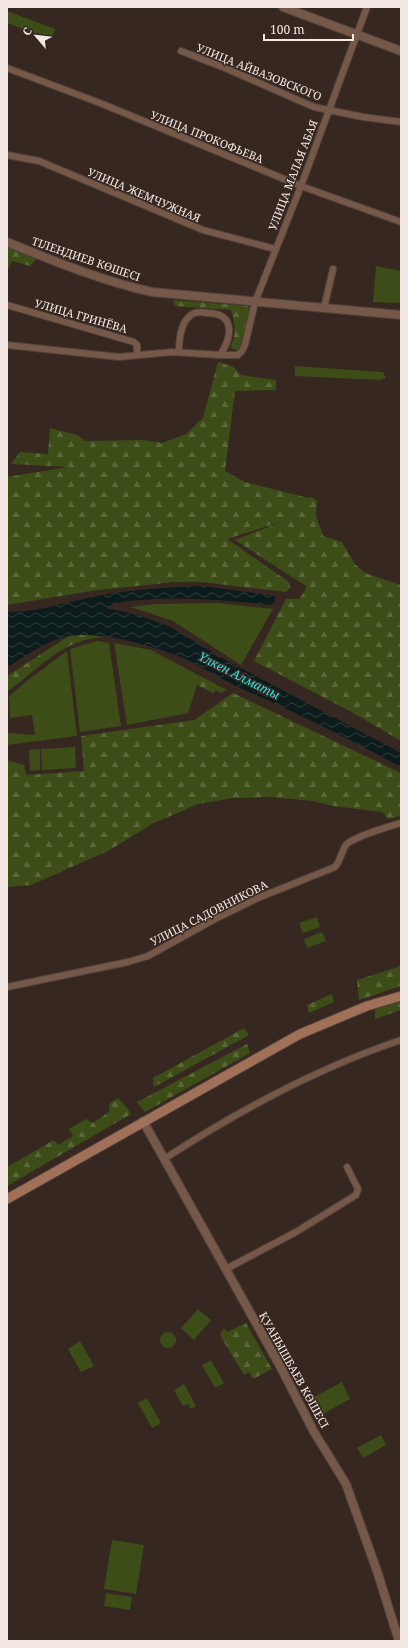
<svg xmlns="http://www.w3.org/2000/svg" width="408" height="1648" font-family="'Noto Serif',serif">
  <defs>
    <pattern id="forest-firs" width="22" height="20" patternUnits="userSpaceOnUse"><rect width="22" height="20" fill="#3c4d17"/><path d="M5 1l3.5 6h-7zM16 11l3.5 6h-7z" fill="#596739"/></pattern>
    <pattern id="water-waves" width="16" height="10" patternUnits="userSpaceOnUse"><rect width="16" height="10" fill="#0c1b1b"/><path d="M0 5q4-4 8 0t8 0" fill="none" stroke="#303c3c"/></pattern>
  </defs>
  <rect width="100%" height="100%" fill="#372721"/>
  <path fill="#3c4d17" d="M7 11 55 29 52 39 7 23Z
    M376 266 401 271V303L373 302Z
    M295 366 383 372 386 378 380 380 295 376Z
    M218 603 273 609 241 665 173 621 131 607 157 604Z
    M97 641 109 643 121 726 80 732 70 649Z
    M114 643 151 650 200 676 188 713 127 725Z
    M67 651 77 736 7 745V733L35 735 32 715 10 718 9 697 7 699V698L28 680Z
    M75 747 76 768 42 770 41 749Z
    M40 749V770L30 771 29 750Z
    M317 917 320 927 303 933 299 923Z
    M322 932 326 941 307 948 304 939Z
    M198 1309 211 1320 194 1340 181 1328Z
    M160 1340a8 8 0 1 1 16 0a8 8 0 1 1-16 0Z
    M80 1341 94 1366 81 1372 68 1349Z
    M211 1360 224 1383 215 1388 202 1365Z
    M342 1382 350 1399 321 1415 312 1398Z
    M184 1384 196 1406 191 1409 188 1404 183 1406 174 1390Z
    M147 1398 161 1423 152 1428 138 1403Z
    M381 1435 386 1445 363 1458 357 1448Z
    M112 1540 144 1545 136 1594 104 1589Z
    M106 1593 132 1597 130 1610 104 1606Z"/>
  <path fill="url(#forest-firs)" d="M7 247 17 249 37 258 30 266 12 261 7 271Z
    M173 300 248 306 251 311 240 347 237 350 230 348C237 335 235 323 231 310L175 306Z
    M218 362 232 366 241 375 276 380V390L235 391 225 471 245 482 308 498 310 497 317 500 316 516 323 536 342 542 355 564 365 573 401 585V741L357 715 254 661 286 599H299L305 591 306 586 235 540 283 521 227 539 289 582 290 588 286 592 202 582H174L91 591 7 605V477L68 467 11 464 20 452 48 454 50 428 77 435 85 441 143 440 162 443 186 434 203 418Z
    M85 634 103 637C63 639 37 670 7 692V676L69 636Z
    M200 676 227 690 220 693 216 690 213 693 197 685Z
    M233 693 401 773V816L388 819 382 812 333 806 313 801 271 797 233 798 198 804 152 824 108 851 31 885 7 887V760L24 765 26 775 84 771 81 736 194 720Z
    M401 966V986L359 1000 357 980Z
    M332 994 334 1002 309 1013 307 1005Z
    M401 1001V1010L375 1019V1009Z
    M244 1028 249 1035 154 1087 153 1084V1078Z
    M247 1044 250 1053 145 1112 137 1102Z
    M118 1098 127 1108 131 1114 7 1186V1167L54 1140 58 1145 73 1136 69 1129 86 1119 93 1123 109 1112 110 1103Z
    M246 1323 272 1369 253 1379 249 1372 244 1375 220 1335 224 1328 227 1332Z"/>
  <path fill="url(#water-waves)" d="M203 586 275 596 274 605C230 601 186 596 142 600 129 601 117 601 106 608L135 614 171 627 220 657 401 753V767C365 748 330 729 293 712 273 702 252 694 232 684 213 675 195 662 176 655 145 644 101 631 69 636 46 640 27 656 7 667V612C39 613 71 600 103 595 136 589 170 587 203 586Z"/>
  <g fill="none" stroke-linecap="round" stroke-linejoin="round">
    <g stroke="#51423c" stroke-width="8">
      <path id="minor" d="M181 51 225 68 314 107 363 117 401 122
        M7 68 100 103 301 186 401 222
        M7 155 39 161 203 230 275 249
        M7 305 134 342 137 345V355
        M324 308 333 269
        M7 345 119 357 172 352 220 355H238L242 351 245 345 255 302 301 186 367 7
        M179 352C179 340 180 323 191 315 196 311 202 312 207 313 236 313 232 338 220 355
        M7 987 128 962 148 956 215 919 258 898 335 867C341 860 341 852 346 845 353 837 390 826 401 823
        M164 1159C238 1111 317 1068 401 1040
        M226 1269 296 1232 356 1195 358 1189 347 1167"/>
    </g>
    <g stroke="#51423c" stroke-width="10">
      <path id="tertiary" d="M283 7 401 51
        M7 242C54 261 102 281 152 292L401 315
        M143 1121 280 1366 314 1432 346 1484 377 1571 399 1641"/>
    </g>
    <g stroke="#51423c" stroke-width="11">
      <path id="secondary" d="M7 1199 300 1034 367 1006 401 996"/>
    </g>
    <use href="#minor" stroke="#765849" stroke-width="6"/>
    <use href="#tertiary" stroke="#765849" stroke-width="8"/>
    <use href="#secondary" stroke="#a07059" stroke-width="9"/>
  </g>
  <g text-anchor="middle" stroke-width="3" stroke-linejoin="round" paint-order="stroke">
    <g font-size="11" fill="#f3e8e4" stroke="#372721">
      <text transform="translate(259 72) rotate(22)" y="4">УЛИЦА АЙВАЗОВСКОГО</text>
      <text transform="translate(207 137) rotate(22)" y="4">УЛИЦА ПРОКОФЬЕВА</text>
      <text transform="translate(293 175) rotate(-69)" y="4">УЛИЦА МАЛАЯ АБАЯ</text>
      <text transform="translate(144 195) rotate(23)" y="4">УЛИЦА ЖЕМЧУЖНАЯ</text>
      <text transform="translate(86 259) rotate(19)" y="4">ТІЛЕНДИЕВ КӨШЕСІ</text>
      <text transform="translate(81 316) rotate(16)" y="4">УЛИЦА ГРИНЁВА</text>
      <text transform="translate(209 913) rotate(-27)" y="4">УЛИЦА САДОВНИКОВА</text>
      <text transform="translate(294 1370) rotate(61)" y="4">ҚУАНЫШБАЕВ КӨШЕСІ</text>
    </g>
    <g font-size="12" font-style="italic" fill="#30e0e1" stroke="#372721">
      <text transform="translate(239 676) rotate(27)" y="4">Үлкен Алматы</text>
    </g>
  </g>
  <rect width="408" height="1648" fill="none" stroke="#f3e8e4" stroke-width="16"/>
  <g transform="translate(36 36) rotate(298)" stroke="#372721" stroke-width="3" paint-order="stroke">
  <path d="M0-3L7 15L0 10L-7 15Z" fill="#f3e8e4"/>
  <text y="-6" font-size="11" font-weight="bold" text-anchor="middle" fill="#f3e8e4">С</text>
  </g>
  <path d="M264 34v6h89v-6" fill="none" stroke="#f3e8e4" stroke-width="2"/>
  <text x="270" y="34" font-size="12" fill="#f3e8e4" stroke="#372721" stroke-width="3" paint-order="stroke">100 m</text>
</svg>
